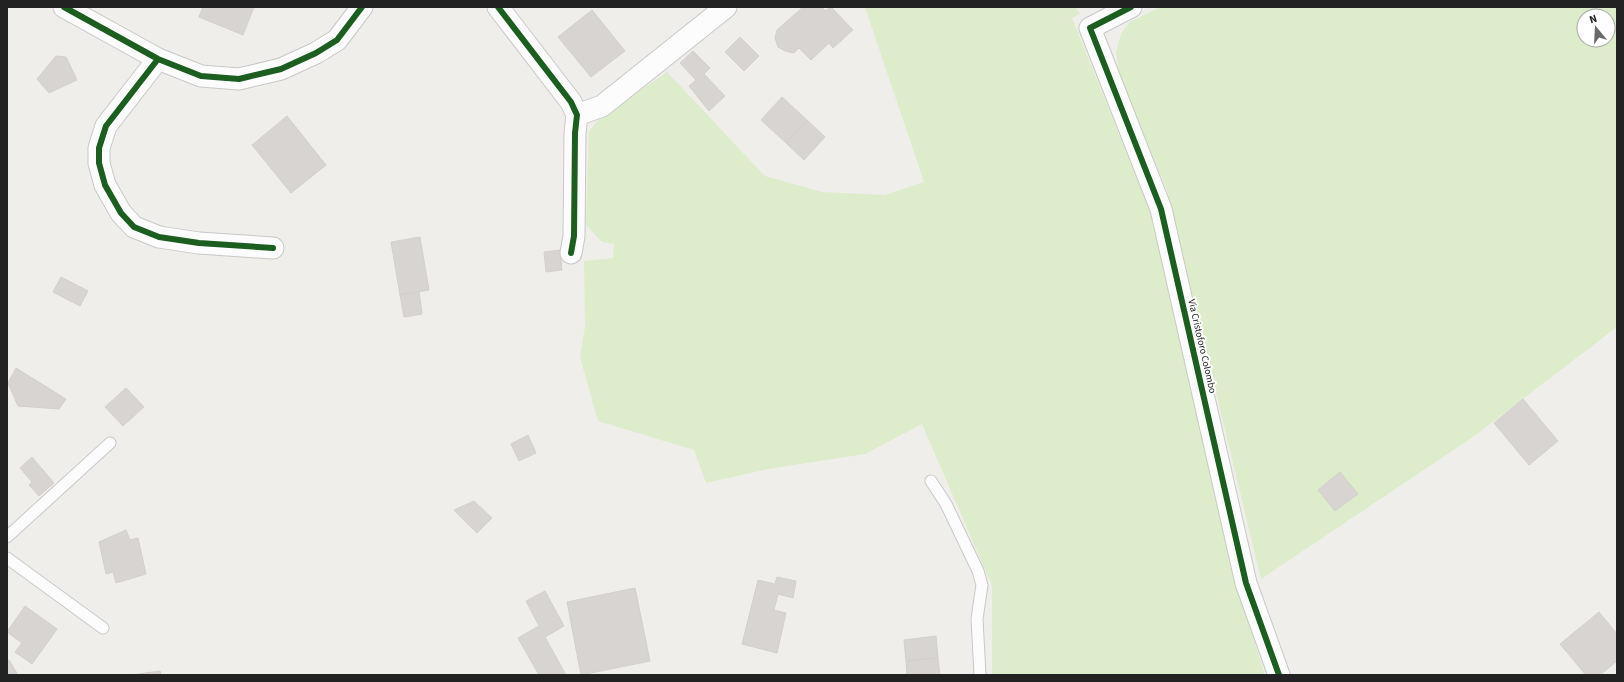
<svg xmlns="http://www.w3.org/2000/svg" width="1624" height="682" font-family="'Source Sans 3',sans-serif">
  <rect width="100%" height="100%" fill="#f0eeeb"/>
  <path fill="#ddeccb" fill-rule="evenodd" d="M865 7H1075L1080 14 1072 18 1153 219 1235 580 1265 675H992V586L922 424 865 454 768 469 706 483 694 450 598 421 580 357 585 326 584 261 613 258 614 244 602 242 586 225 589 131 599 119 667 72 765 176 822 192 885 195 924 182Z
    M1160 7H1617V327L1473 437 1261 579 1167 190 1120 78 1116 52 1121 34 1130 22ZM1584 16H1608V40H1584Z"/>
  <path fill="#d7d4d2" stroke="#d3d0cc" d="M203 7H254L243 35 199 17Z
    M803 7H822L825 11 831 7 853 30 833 48 829 43 811 60 799 48 794 53 785 51 778 47 775 38 777 30Z
    M592 10 625 51 591 77 558 37Z
    M740 37 759 56 744 71 725 52Z
    M693 51 710 68 704 74 725 96 709 111 689 86 696 80 680 63Z
    M56 56 66 57 77 80 49 93 37 79Z
    M782 97 807 120 786 143 761 120Z
    M287 116 326 165 291 193 252 145Z
    M807 120 825 137 804 160 786 143Z
    M420 237 429 290 400 295 391 242Z
    M560 250 562 270 546 272 544 252Z
    M61 277 88 291 80 306 53 292Z
    M419 291 422 314 404 317 400 295Z
    M16 368 66 399 59 409 18 406 8 383Z
    M126 388 144 407 123 426 105 407Z
    M1523 399 1558 441 1529 465 1494 423Z
    M528 435 536 453 519 461 511 444Z
    M32 457 54 483 39 496 29 485 32 482 20 468Z
    M1340 472 1358 494 1335 511 1318 490Z
    M474 501 492 518 477 533 454 510Z
    M126 530 130 540 138 538 146 574 116 583 113 572 106 574 99 542Z
    M777 577 796 581 793 598 778 594 774 610 786 613 777 653 742 644 758 580 775 584Z
    M635 588 650 661 581 675 567 602Z
    M545 591 564 626 545 637 566 675H539L518 638 539 626 526 601Z
    M25 606 57 629 32 664 15 652 22 643 7 632Z
    M1599 612 1617 634V661L1600 675H1586L1560 644Z
    M936 636 938 658 906 661 904 640Z
    M938 658 940 675H907L906 661Z
    M9 660 18 675H7V661Z
    M160 671 161 675H131Z"/>
  <g fill="none" stroke-linecap="round" stroke-linejoin="round">
    <g stroke="#c9c8c7" stroke-width="13">
      <path id="service" d="M931 481 946 504 978 571 982 585 977 619 980 675
        M7 537 110 443
        M7 558 103 628"/>
    </g>
    <g stroke="#c9c8c7" stroke-width="23">
      <path id="minor" d="M64 7 158 59 201 76 239 79 281 69 316 53 337 40 362 7
        M498 7 571 102 577 115 575 133 574 236 571 253
        M1131 7 1090 28 1161 209 1246 583 1279 675
        M158 59 106 126 99 148V163L105 185 121 213 134 227 159 237 199 243 273 248
        M577 115 602 106 726 7"/>
    </g>
    <use href="#service" stroke="#fdfcfc" stroke-width="11"/>
    <use href="#minor" stroke="#fdfcfc" stroke-width="21"/>
    <g stroke="#fff" stroke-width="8">
      <path id="cycleway" d="M64 7 158 59 201 76 239 79 281 69 316 53 337 40 362 7
        M498 7 571 102 577 115 575 133 574 236 571 253
        M1131 7 1090 28 1161 209 1246 583 1279 675
        M158 59 106 126 99 148V163L105 185 121 213 134 227 159 237 199 243 273 248"/>
    </g>
    <use href="#cycleway" stroke="#1b5e20" stroke-width="6"/>
  </g>
  <g text-anchor="middle" stroke-width="4" stroke-linejoin="round" paint-order="stroke">
    <g font-size="10" fill="#222" stroke="#fff">
      <text transform="translate(1203 346) rotate(77)" y="4">Via Cristoforo Colombo</text>
    </g>
  </g>
  <rect width="1624" height="682" fill="none" stroke="#222222" stroke-width="16"/>
  <g transform="translate(1596 28) rotate(342)"><circle r="19" fill="#ffffff" stroke="#a7a7a7"/>
  <path d="M0-3L7 15L0 10L-7 15Z" fill="#6a6968"/>
  <text y="-6" font-size="11" font-weight="bold" text-anchor="middle" fill="#222222">N</text>
  </g>
</svg>
